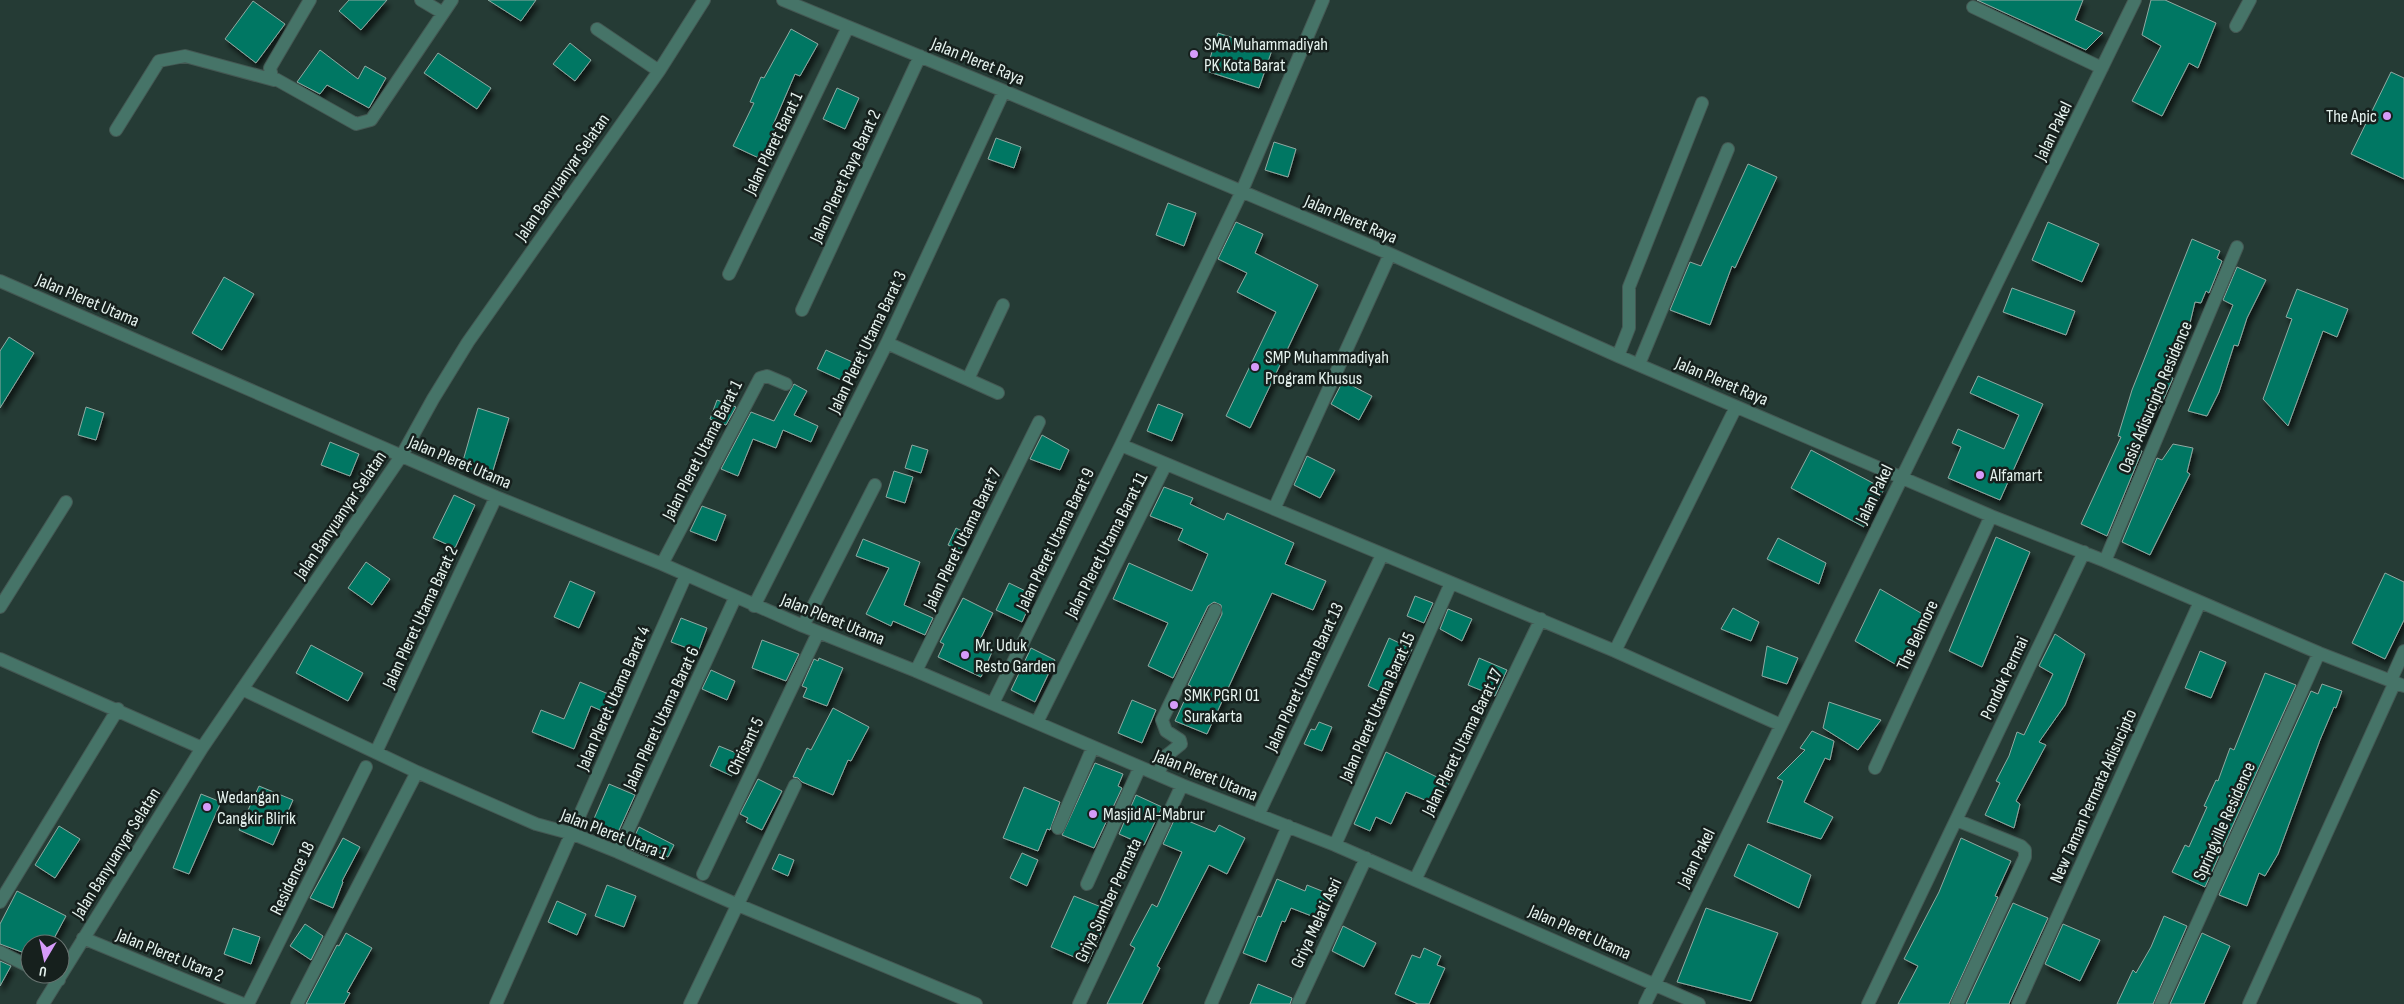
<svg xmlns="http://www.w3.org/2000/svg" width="2404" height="1004" font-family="'Sofia Sans Condensed',sans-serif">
  <defs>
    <filter id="shadow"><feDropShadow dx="3" dy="5.5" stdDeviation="2.5" flood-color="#0009"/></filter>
  </defs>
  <rect width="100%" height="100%" fill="#253b35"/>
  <path fill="#007763" stroke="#90a9a2" filter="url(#shadow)" d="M349 0H387L361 30 339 11Z
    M488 0H536L521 21Z
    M1977 0H2083L2075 20 2103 33 2086 50Z
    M2151 0H2165L2216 23 2198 68 2189 63 2162 116 2132 101 2161 46 2142 35Z
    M253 1 285 24 256 63 225 39Z
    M791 29 818 44 800 76 795 74 773 125 776 126 761 159 733 146 754 103 750 102 761 77 764 78Z
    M1218 33 1272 50 1259 88 1206 71Z
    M570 43 591 60 575 81 553 64Z
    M320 50 358 79 365 66 386 78 369 108 327 85 320 94 297 82Z
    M438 53 491 88 477 109 424 73Z
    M2391 72 2404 78V179L2351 154Z
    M837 88 859 98 845 129 823 119Z
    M996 138 1021 147 1014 168 988 159Z
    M1274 142 1296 149 1288 177 1265 170Z
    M1748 164 1777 177 1735 268 1732 266 1710 325 1670 310 1690 262 1701 266Z
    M1168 203 1196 213 1184 246 1156 235Z
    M1236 222 1263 234 1255 253 1318 285 1250 428 1226 416 1276 312 1237 292 1247 273 1218 259Z
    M2048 222 2099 244 2082 282 2032 260Z
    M2192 239 2220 251 2217 258 2222 261 2209 293 2206 291 2201 303 2195 302 2189 327 2183 325 2167 376 2173 378 2162 403 2136 448 2142 451 2107 536 2081 524 2121 437 2118 436 2132 390Z
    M2237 267 2266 280 2247 318 2238 346 2234 345 2219 392 2207 416 2188 411 2233 305 2223 300Z
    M224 277 254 294 222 350 192 333Z
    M2012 288 2075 311 2066 335 2003 312Z
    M2297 289 2348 309 2337 337 2323 331 2288 426 2263 399 2292 319 2286 317Z
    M9 337 34 353 0 408V351Z
    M826 350 857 364 848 383 817 369Z
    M1978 376 2043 404 2000 500 1948 478 1961 447 1952 443 1958 429 2004 449 2019 415 1970 393Z
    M1343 381 1372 396 1359 420 1331 404Z
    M794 384 807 391 794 415 818 426 811 442 783 430 776 448 753 439 738 476 721 469 751 412 774 421Z
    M717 400 736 407 726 425 710 419Z
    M1158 404 1183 414 1172 441 1147 431Z
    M86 407 104 413 96 440 78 435Z
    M478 408 509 418 491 477 461 468Z
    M1042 435 1069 450 1060 470 1030 459Z
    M330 442 359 454 350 476 321 465Z
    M2173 444 2193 448 2187 472 2190 474 2150 555 2122 542 2157 458 2162 460Z
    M912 445 928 450 921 473 905 468Z
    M1811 450 1884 489 1864 527 1791 488Z
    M1307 456 1335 470 1320 498 1294 485Z
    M894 471 913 477 905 503 886 497Z
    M1164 487 1193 498 1190 504 1224 520 1227 513 1294 543 1285 564 1326 581 1313 610 1272 593 1207 734 1175 721 1191 686 1188 685 1222 614 1221 605 1214 602 1208 606 1173 678 1148 666 1168 623 1113 599 1129 563 1192 591 1208 554 1178 540 1183 529 1150 516Z
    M454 495 475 505 455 548 433 538Z
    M702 506 726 515 716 541 690 531Z
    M956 528 970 535 962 551 948 545Z
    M1996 537 2030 552 1982 667 1949 651Z
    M1778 538 1826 563 1819 584 1767 559Z
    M863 539 920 562 904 605 933 618 925 635 893 621 891 626 866 614 889 568 856 556Z
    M366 562 390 579 372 605 348 588Z
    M2385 573 2404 582V620L2385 659 2352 643Z
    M570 581 595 592 579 628 554 617Z
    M1009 583 1034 595 1022 622 996 610Z
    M1880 589 1926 616 1902 668 1855 641Z
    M1415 596 1433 603 1424 623 1407 616Z
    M963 598 993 613 977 646 992 652 981 677 938 657 944 644 940 642Z
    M1733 608 1759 622 1751 641 1721 629Z
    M1448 609 1472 619 1462 641 1440 629Z
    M681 618 707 628 698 652 671 642Z
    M2055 634 2085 654 2065 705 2039 742 2046 745 2016 801 2020 804 2014 828 1985 815 2000 783 1996 781 2009 756 2017 732 2024 735 2053 674 2039 666Z
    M1389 638 1412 649 1389 696 1368 686Z
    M762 640 799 654 786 681 752 668Z
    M311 645 363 673 348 701 296 673Z
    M1767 646 1798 658 1787 684 1762 676Z
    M1031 648 1055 660 1035 702 1011 690Z
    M2200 651 2226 662 2211 698 2185 688Z
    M819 658 843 668 827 706 803 697 807 688 802 686 814 659 818 661Z
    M1479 658 1507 670 1495 696 1468 685Z
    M711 670 735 681 727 700 702 689Z
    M2265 673 2296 685 2205 887 2172 872 2185 845 2189 847 2207 807 2204 806 2216 780 2218 781 2230 748 2234 750Z
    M580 682 618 698 611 715 591 706 574 749 532 732 541 710 564 719Z
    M2322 684 2342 691 2336 708 2334 707 2320 740 2278 854 2265 876 2259 873 2247 906 2219 895 2311 691 2318 694Z
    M1132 700 1156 710 1142 743 1118 733Z
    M1829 702 1881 720 1858 750 1823 728Z
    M833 708 869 727 851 761 848 760 833 795 802 782 798 778 793 777 807 748 811 750Z
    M1319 722 1332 727 1322 751 1304 744 1311 729 1315 730Z
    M1812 731 1834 741 1830 760 1825 758 1804 802 1833 817 1821 839 1767 822 1783 781 1777 778 1805 750 1800 748Z
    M719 746 741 755 732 776 710 766Z
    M1386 752 1449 783 1439 806 1406 792 1391 824 1376 817 1370 831 1354 824Z
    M1095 763 1123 774 1118 786 1122 788 1094 848 1062 835Z
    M758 779 782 791 762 830 746 822 748 818 740 814Z
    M609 784 635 795 615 839 590 828Z
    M259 786 293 800 273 845 239 830Z
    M1024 787 1060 802 1050 830 1047 829 1038 851 1003 838Z
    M201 794 221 802 189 874 173 868Z
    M1136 795 1162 807 1144 845 1119 834Z
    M1176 816 1215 832 1219 825 1245 838 1227 874 1209 865 1157 966 1160 968 1142 1004H1107L1135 948 1130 945 1152 904 1157 907 1182 852 1163 844Z
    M59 826 80 839 55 878 35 865Z
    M639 827 674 845 668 857 651 849 648 856 629 848Z
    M343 838 360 847 342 881 343 882 333 908 310 898Z
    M1961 838 2011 861 1995 896 1998 897 1949 1004H1898L1918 966 1904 959 1939 892Z
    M1748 844 1811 875 1799 908 1734 876Z
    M1022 853 1038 860 1027 886 1010 878Z
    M779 854 794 860 788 876 772 869Z
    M1277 879 1305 891 1307 885 1332 895 1322 920 1291 908 1285 922 1282 921 1266 962 1243 953 1258 916 1261 917Z
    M607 885 636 896 624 927 595 916Z
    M17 891 66 916 51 944H30V955L0 944V924Z
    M1074 896 1111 911 1088 963 1051 947Z
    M557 901 586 914 577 935 548 922Z
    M2013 903 2048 918 2010 1001 2009 1004H1966Z
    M1706 908 1778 933 1751 1001 1677 982Z
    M2164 916 2187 926 2153 1004H2117L2133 970 2136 973 2151 947Z
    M305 924 323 936 311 960 290 946Z
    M2063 924 2100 940 2080 981 2045 964Z
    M1343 926 1376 943 1364 967 1332 951Z
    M233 928 260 937 251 964 224 954Z
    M346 933 372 948 347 992 350 993 344 1004H306L337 945 339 946Z
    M2202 933 2230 946 2204 1004H2170Z
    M1424 948 1441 956 1437 965 1445 968 1429 1004H1418L1395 994 1412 955 1420 958Z
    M0 961 11 966 0 986Z
    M1258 984 1292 998 1290 1004H1250Z"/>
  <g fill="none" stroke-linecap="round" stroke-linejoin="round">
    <g stroke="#445853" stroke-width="14">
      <path id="minor" d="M310 0 270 68 272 77 356 124 371 120 452 0
        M421 0 443 13
        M783 0 1004 91 1390 254 1618 356 1991 516 2105 561 2319 653 2404 686
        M1973 7 2102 68
        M2236 26 2250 0
        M597 29 659 71
        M116 130 159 61 185 56 274 80
        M729 274 848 27
        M0 281 496 497 662 564 803 626 916 671 1182 785 1335 845 1699 1004
        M802 310 920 56
        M887 343 998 393
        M1618 356 1629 328V287L1702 103
        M1639 364 1728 149
        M968 379 1003 305
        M1121 445 1615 651 1736 407
        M1274 509 1390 254
        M2105 561 2237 247
        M662 564 760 378 767 376 786 384
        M754 606 887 343 1004 91
        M0 607 66 502
        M803 626 875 485
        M1615 651 1781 725
        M0 659 202 748
        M916 671 1039 422
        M2391 680 2404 651
        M242 689 417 772 536 824 573 834 618 852 738 905 976 1004
        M993 703 1121 445 1241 193 1323 0
        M1037 722 1166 464
        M376 752 496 497
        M1875 768 1991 516
        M1158 774 1166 756 1181 744 1180 740 1166 731 1162 720 1215 610
        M1258 815 1382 555
        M1956 820 2084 552
        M1058 828 1093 747
        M1335 845 1451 583
        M618 852 735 598
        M703 874 818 633
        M1415 880 1541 619
        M1087 884 1140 767
        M0 902 118 709
        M83 938 243 1004
        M0 952 30 967
        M46 974 59 980
        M43 1004 202 748 402 455 433 399 468 342 659 71 704 0
        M248 1004 366 767
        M297 1004 417 772
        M496 1004 686 575
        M690 1004 795 785
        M1079 1004 1182 785
        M1211 1004 1288 826
        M1298 1004 1366 858
        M1645 1004 2135 0
        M1868 1004 1956 820 2021 846 2025 850V857L1957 1004
        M2018 1004 2200 602
        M2161 1004 2319 653
        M2249 1004 2395 682"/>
    </g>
    <use href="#minor" stroke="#467468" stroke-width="12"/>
  </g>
  <g fill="#d69bfa" stroke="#16201d" stroke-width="2">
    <circle cx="1194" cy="54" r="5"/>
    <circle cx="2387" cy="116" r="5"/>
    <circle cx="1255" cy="367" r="5"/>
    <circle cx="1980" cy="475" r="5"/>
    <circle cx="965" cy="655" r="5"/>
    <circle cx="1174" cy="705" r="5"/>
    <circle cx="207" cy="807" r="5"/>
    <circle cx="1093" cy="814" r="5"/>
  </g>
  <g text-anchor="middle" stroke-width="5" stroke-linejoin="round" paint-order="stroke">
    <g font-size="18" fill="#e6f3ef" stroke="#16201d" text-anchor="start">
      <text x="1204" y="50">SMA Muhammadiyah<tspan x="1204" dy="21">PK Kota Barat</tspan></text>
      <text x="2377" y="122" text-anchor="end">The Apic</text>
      <text x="1265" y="363">SMP Muhammadiyah<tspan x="1265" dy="21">Program Khusus</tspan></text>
      <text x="1990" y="481">Alfamart</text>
      <text x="975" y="651">Mr. Uduk<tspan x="975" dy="21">Resto Garden</tspan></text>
      <text x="1184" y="701">SMK PGRI 01<tspan x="1184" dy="21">Surakarta</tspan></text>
      <text x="217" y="803">Wedangan<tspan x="217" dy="21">Cangkir Blirik</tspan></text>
      <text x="1103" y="820">Masjid Al-Mabrur</text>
    </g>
    <g font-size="18" fill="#e6f3ef" stroke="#16201d">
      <text transform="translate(978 61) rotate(22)" y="6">Jalan Pleret Raya</text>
      <text transform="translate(2053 131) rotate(-64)" y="6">Jalan Pakel</text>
      <text transform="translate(773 143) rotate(-64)" y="6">Jalan Pleret Barat 1</text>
      <text transform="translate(845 176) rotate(-65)" y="6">Jalan Pleret Raya Barat 2</text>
      <text transform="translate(562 177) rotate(-55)" y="6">Jalan Banyuanyar Selatan</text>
      <text transform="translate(1351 219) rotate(23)" y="6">Jalan Pleret Raya</text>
      <text transform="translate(88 300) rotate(23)" y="6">Jalan Pleret Utama</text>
      <text transform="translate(867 342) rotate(-64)" y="6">Jalan Pleret Utama Barat 3</text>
      <text transform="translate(1722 381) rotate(23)" y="6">Jalan Pleret Raya</text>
      <text transform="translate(2155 397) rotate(-67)" y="6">Oasis Adisucipto Residence</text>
      <text transform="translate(702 450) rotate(-63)" y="6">Jalan Pleret Utama Barat 1</text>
      <text transform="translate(460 462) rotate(23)" y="6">Jalan Pleret Utama</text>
      <text transform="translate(1874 494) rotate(-64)" y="6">Jalan Pakel</text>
      <text transform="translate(340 515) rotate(-56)" y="6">Jalan Banyuanyar Selatan</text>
      <text transform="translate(962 539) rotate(-64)" y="6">Jalan Pleret Utama Barat 7</text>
      <text transform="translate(1055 539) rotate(-64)" y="6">Jalan Pleret Utama Barat 9</text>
      <text transform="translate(1106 545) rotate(-63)" y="6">Jalan Pleret Utama Barat 11</text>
      <text transform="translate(420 617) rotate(-65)" y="6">Jalan Pleret Utama Barat 2</text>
      <text transform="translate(833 619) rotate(22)" y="6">Jalan Pleret Utama</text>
      <text transform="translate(1917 635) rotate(-65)" y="6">The Belmore</text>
      <text transform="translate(1304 677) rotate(-65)" y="6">Jalan Pleret Utama Barat 13</text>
      <text transform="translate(2004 678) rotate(-65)" y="6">Pondok Permai</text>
      <text transform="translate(613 698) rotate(-66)" y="6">Jalan Pleret Utama Barat 4</text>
      <text transform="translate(1377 707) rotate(-66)" y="6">Jalan Pleret Utama Barat 15</text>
      <text transform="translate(661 718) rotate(-65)" y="6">Jalan Pleret Utama Barat 6</text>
      <text transform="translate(1462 742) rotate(-64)" y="6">Jalan Pleret Utama Barat 17</text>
      <text transform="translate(745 746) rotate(-64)" y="6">Chrisant 5</text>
      <text transform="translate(1206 775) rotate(22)" y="6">Jalan Pleret Utama</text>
      <text transform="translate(2093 796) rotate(-66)" y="6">New Taman Permata Adisucipto</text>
      <text transform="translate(2224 821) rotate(-66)" y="6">Springville Residence</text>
      <text transform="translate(614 834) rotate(21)" y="6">Jalan Pleret Utara 1</text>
      <text transform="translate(116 853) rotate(-58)" y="6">Jalan Banyuanyar Selatan</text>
      <text transform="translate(1696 858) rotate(-64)" y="6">Jalan Pakel</text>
      <text transform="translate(292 878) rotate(-64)" y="6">Residence 18</text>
      <text transform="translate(1108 900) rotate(-65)" y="6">Griya Sumber Permata</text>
      <text transform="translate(1316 923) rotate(-65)" y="6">Griya Melati Asri</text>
      <text transform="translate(1580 932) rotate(24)" y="6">Jalan Pleret Utama</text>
      <text transform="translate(170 955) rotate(22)" y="6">Jalan Pleret Utara 2</text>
    </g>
  </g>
  <g transform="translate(45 959) rotate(189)"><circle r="24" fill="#16201d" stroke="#697471"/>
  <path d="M0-4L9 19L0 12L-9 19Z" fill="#d69bfa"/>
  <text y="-8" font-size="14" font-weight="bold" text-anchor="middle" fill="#e6f3ef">U</text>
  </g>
</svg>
